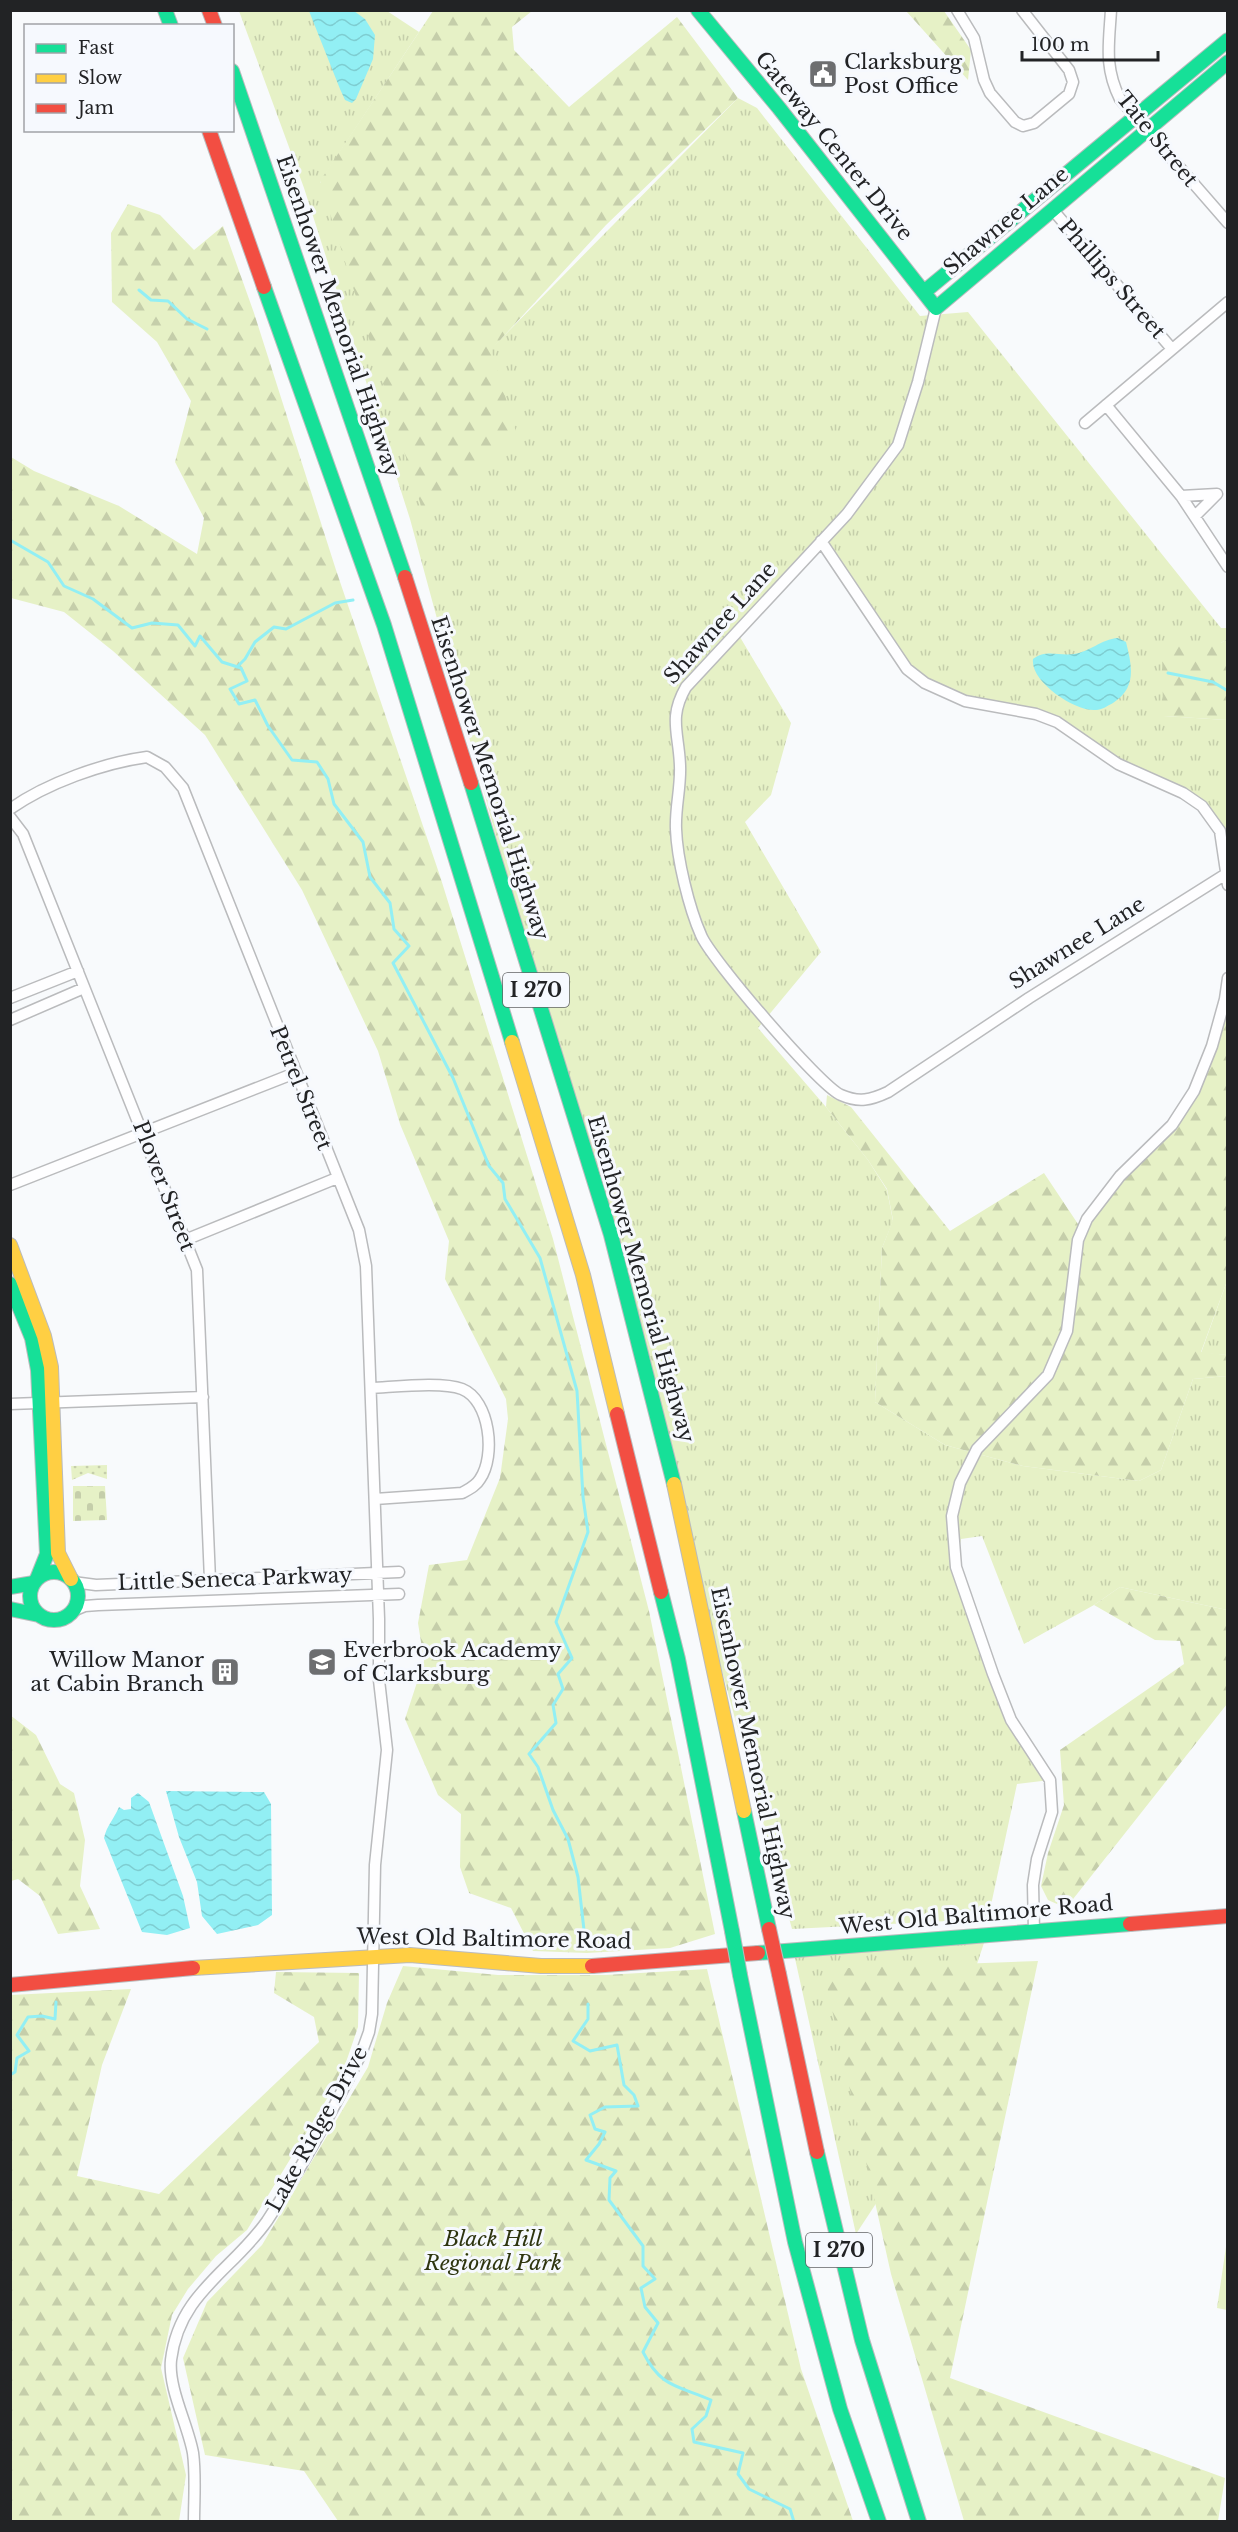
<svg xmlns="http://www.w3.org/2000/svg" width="1238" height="2532" font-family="'Libre Baskerville',serif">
  <defs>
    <pattern id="grass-tufts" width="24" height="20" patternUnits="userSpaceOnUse" patternTransform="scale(1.5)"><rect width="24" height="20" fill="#e6f1c6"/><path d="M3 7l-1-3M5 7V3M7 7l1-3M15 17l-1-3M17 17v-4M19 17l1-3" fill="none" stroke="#c5ceaa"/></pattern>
    <pattern id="forest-firs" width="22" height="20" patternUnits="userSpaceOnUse" patternTransform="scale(1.5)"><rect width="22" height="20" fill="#e6f1c6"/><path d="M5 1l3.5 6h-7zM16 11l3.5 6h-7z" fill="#c5ceaa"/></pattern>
    <pattern id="cemetery-stones" width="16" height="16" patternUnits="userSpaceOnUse" patternTransform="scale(1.5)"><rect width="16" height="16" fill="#e6f1c6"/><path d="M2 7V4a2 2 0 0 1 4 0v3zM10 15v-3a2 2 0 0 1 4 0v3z" fill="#c5ceaa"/></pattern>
    <pattern id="garden-dots" width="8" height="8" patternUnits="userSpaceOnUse" patternTransform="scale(1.5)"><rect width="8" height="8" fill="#e6f1c6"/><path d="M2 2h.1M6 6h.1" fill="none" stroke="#c5ceaa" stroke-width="1.8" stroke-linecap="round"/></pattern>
    <pattern id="water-waves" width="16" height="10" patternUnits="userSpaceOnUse" patternTransform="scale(1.5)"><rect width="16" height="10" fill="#92eff4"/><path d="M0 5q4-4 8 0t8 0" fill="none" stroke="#7ecdd1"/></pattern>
  </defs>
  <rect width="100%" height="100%" fill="#f8fafc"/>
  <path fill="url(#grass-tufts)" d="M239 11H387L419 32 320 182 493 361 490 350 738 98 757 108 920 316 968 312 1221 628H1227V639L1221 643H1163L1164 716 1227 720V885L1220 831 1202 806 1118 764 1057 722 965 701 907 669 822 542 737 632 791 723 771 795 745 822 821 952 758 1028 826 1107 868 1160 887 1190 893 1221 882 1248 875 1402 945 1445 1023 1466 1139 1481 1161 1470 1193 1379 1227 1376V1610L1120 1587 1094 1605 1024 1644 982 1536 961 1539 956 1567 1011 1720 1050 1780 1017 1784 988 1919 792 1929 410 519 304 188Z
    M1227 1281V1355L1201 1353Z
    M984 1943 919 2138 856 2234 794 1954Z
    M1227 2240 1228 2310H1227L1217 2308Z"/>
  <path fill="url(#forest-firs)" d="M433 11H532L512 27 514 50 569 107 677 17 738 98 606 225 491 350 517 435 422 509 320 181Z
    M906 11H944L971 50 968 80Z
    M128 204 160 215 194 250 223 226 254 313 336 570 440 876 553 1239 649 1611 715 1934 670 1948 587 1953 533 1951 511 1908 469 1893 460 1867 461 1814 438 1795 405 1719 424 1661 418 1623 429 1565 467 1560 500 1478 508 1419 506 1399 445 1279 449 1241 400 1124 378 1051 302 890 205 735 113 651 64 612 11 598V457L34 471 119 506 197 554 204 518 175 462 191 401 157 342 112 302 111 233Z
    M1227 639V720L1163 716 1162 643H1221Z
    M1227 1019V1281L1201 1352 1227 1355V1376L1193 1379 1161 1470 1139 1481 1023 1466 945 1445 875 1402 882 1248 893 1220 887 1189 868 1160 826 1107 827 1095 851 1107 950 1231 1044 1173 1082 1230 1087 1219 1172 1125 1194 1091 1219 1024Z
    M1120 1587 1227 1610V1704L1066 1908 1048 1900 1041 1886 1048 1853 1064 1805 1060 1750 1184 1664 1180 1641 1155 1640 1094 1605Z
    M10 1715 36 1735 60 1784 74 1793 85 1840 80 1886 100 1929 58 1934 40 1896 18 1879 11 1881Z
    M1038 1961 950 2378 1225 2478 1218 2521H964L891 2274 823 1969Z
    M403 1966 498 1975H606L707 1969 801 2369 853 2521H338L304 2471 205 2455 183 2358 207 2302 262 2245 368 2067 387 2003Z
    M276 1972 359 1973 358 2027 342 2074 247 2230 216 2256 188 2289 172 2315 161 2368 186 2475 179 2521H11V1995L131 1989 102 2065 77 2176 159 2194 319 2042 314 2017 274 1993Z"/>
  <path fill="url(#cemetery-stones)" d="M73 1486H105L107 1520 73 1521Z"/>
  <path fill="url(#garden-dots)" d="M107 1465V1479L88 1473 72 1480 71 1466Z"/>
  <path fill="url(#water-waves)" d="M309 11H354L365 19 375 35 373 59 356 99 352 103 345 100 340 89Z
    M1118 638 1126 642C1132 666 1137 688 1113 703 1107 706 1102 710 1096 710 1076 712 1030 682 1033 659 1046 649 1058 656 1074 654 1090 652 1101 639 1118 638Z
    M166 1791 264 1792 271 1804 272 1915 258 1925 217 1934 202 1916 197 1882 179 1837Z
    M138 1793 149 1802 183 1896 190 1928 167 1935 142 1932 104 1838C107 1825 114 1819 119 1807L124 1810 131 1809V1798Z"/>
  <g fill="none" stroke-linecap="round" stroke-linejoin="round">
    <path stroke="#92eff4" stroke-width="3" d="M139 290 151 300 168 301 187 319 207 329
      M10 540 48 562 64 586 93 599 132 628 152 623 178 625 195 646 200 636 222 662 241 668 247 681 230 689 239 704 255 700 268 726 292 760 317 762 328 779 334 804 363 842 370 877 390 903 394 929 409 946 393 963 453 1078 489 1166 503 1183 505 1199 540 1258 577 1391 583 1497 588 1532 556 1622 572 1658 558 1674 563 1689 553 1705 556 1723 529 1754 538 1767 553 1810 568 1839 578 1877 585 1939
      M237 667 245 659 255 642 274 627 286 629 335 603 353 600
      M1168 673 1213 682 1228 691
      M588 2004V2019L573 2041 590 2051 617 2045 624 2085 634 2095 638 2106 605 2107 590 2115 595 2129 605 2132 599 2144 586 2160 616 2171 610 2178 609 2200 643 2246V2266L655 2279 641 2288 645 2307 658 2323 643 2352C661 2388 677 2385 711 2400L706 2416 692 2429 694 2442 743 2453 738 2474 749 2489 790 2509 794 2522
      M10 2075 15 2072 17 2058 29 2051 17 2035 28 2017 42 2016 55 2019 56 2002"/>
    <g stroke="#babbbd" stroke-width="13">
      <path id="street" d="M957 10 974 38 984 80 990 93 1015 122 1023 126 1034 123 1069 94 1073 82 1069 70 1022 10
        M1111 10C1109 44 1104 67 1120 99L1228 223
        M1052 209 1172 349
        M936 308 918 382 898 445 847 514 686 687C668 718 679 733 680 766 681 787 675 808 676 829 677 859 689 908 701 935 710 958 820 1086 841 1095 859 1103 871 1100 888 1092L1029 998 1226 874
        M1106 405 1181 496 1228 567
        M1085 423 1228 302
        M1181 496 1217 494 1195 516
        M821 541 907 669 925 683 965 701 1036 714 1057 722 1118 764 1183 793 1202 806 1220 831 1228 885
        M10 809C47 783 103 763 147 757L165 767 183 788 359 1230 366 1266 379 1619V1680L387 1750 375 1865 372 2014 369 2032 361 2054C333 2110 302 2168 267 2221 232 2271 179 2293 171 2360 168 2388 188 2425 193 2453 196 2475 194 2499 194 2522
        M10 817 23 834 197 1270 210 1580
        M10 998 78 971
        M10 1020 84 988
        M10 1185 295 1073
        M185 1240 337 1178
        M371 1388C394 1387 442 1381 462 1389 490 1400 496 1456 480 1479 476 1486 469 1489 462 1493L375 1499
        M10 1404 203 1397
        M73 1582 96 1585 399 1572
        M73 1611 85 1606 98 1605 399 1594
        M1034 1931 1033 1885 1037 1859 1052 1812 1050 1780 1011 1720 993 1674 956 1567 952 1516 960 1483 977 1449 1048 1375 1067 1331 1078 1240 1087 1219 1120 1176 1172 1125 1194 1091 1212 1046 1225 999 1228 978"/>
    </g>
    <g stroke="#babbbd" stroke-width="16">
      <path id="fast" d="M165 10 171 26
        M698 10 779 108 936 308 1228 62
        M232 71 405 577
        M264 287 384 625 512 1042
        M924 292 1228 40
        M471 783 611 1235 674 1484
        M10 1284 32 1338 38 1370 47 1554 37 1579
        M30 1596a24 24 0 1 1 48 0a24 24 0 1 1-48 0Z
        M10 1587 34 1583
        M661 1592 678 1659 732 1931
        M10 1609 39 1615
        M744 1811 769 1929
        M758 1953 1130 1924
        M740 1975 795 2242 840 2409 879 2522
        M817 2152 862 2340 919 2522"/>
    </g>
    <g stroke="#babbbd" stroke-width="16">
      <path id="slow" d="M512 1042 583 1275 617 1414
        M10 1245 44 1336 51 1367 58 1553 71 1579
        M674 1484 744 1811
        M193 1968 410 1955 541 1966H592"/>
    </g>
    <g stroke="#babbbd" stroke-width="16">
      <path id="jam" d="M209 10 215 26
        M209 130 264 287
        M405 577 471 783
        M617 1414 661 1592
        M1130 1924 1228 1916
        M592 1966 758 1953
        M779 1974 817 2152
        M10 1985 193 1968"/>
    </g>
    <use href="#street" stroke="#fefeff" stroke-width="10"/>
    <use href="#fast" stroke="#16e098" stroke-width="14"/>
    <use href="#slow" stroke="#ffcf43" stroke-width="14"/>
    <use href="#jam" stroke="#f24e42" stroke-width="14"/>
    <g stroke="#babbbd" stroke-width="16" stroke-linecap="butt">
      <path id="fast-bridge" d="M732 1931 740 1975"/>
    </g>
    <g stroke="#babbbd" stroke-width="16" stroke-linecap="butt">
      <path id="jam-bridge" d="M769 1929 779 1974"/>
    </g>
    <use href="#fast-bridge" stroke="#16e098" stroke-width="14"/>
    <use href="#jam-bridge" stroke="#f24e42" stroke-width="14"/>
  </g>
  <defs>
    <g id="civic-square" transform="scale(1.5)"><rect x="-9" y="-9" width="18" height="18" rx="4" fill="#6d6e70" stroke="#f6f9fe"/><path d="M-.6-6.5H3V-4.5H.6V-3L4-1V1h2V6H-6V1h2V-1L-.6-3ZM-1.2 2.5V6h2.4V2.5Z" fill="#fff"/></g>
    <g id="school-square" transform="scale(1.5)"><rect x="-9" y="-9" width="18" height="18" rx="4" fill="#6d6e70" stroke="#f6f9fe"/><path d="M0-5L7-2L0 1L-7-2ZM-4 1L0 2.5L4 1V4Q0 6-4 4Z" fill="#fff"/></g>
    <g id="building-square" transform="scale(1.5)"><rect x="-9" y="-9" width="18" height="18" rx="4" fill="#6d6e70" stroke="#f6f9fe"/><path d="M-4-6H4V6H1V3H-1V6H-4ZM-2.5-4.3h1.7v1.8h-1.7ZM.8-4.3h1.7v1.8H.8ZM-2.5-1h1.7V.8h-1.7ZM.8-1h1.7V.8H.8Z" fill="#fff"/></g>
  </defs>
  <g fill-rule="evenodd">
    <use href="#civic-square" x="823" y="74"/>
    <use href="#school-square" x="322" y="1662"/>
    <use href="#building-square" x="225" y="1672"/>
  </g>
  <g text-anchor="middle" stroke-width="6" stroke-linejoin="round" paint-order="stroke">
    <g fill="#f6f9fe" stroke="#626366" stroke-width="1.5">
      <rect x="503" y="973" width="66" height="34" rx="4.5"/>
      <rect x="806" y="2233" width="66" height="34" rx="4.5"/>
    </g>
    <g font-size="20" font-weight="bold" fill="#222325">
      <text x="536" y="997">I 270</text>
      <text x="839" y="2257">I 270</text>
    </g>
    <g font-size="21" fill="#222325" stroke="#f6f9fe" text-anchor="start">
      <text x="844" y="69">Clarksburg<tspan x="844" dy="24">Post Office</tspan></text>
      <text x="343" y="1657">Everbrook Academy<tspan x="343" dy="24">of Clarksburg</tspan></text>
      <text x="204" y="1667" text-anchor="end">Willow Manor<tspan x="204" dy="24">at Cabin Branch</tspan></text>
    </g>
    <g font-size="21" fill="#222325" stroke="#f6f9fe">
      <text transform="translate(1157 139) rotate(51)" y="7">Tate Street</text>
      <text transform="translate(834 146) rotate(51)" y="7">Gateway Center Drive</text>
      <text transform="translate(1006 221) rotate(-40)" y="7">Shawnee Lane</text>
      <text transform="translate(1112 279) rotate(49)" y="7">Phillips Street</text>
      <text transform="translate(338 316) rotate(71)" y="7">Eisenhower Memorial Highway</text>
      <text transform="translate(720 623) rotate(-48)" y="7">Shawnee Lane</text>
      <text transform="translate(490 778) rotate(72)" y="7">Eisenhower Memorial Highway</text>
      <text transform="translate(1077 943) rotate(-32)" y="7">Shawnee Lane</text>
      <text transform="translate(301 1088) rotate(68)" y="7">Petrel Street</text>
      <text transform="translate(164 1186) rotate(69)" y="7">Plover Street</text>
      <text transform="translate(641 1279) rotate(74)" y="7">Eisenhower Memorial Highway</text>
      <text transform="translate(235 1579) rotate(-2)" y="7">Little Seneca Parkway</text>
      <text transform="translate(753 1753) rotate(78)" y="7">Eisenhower Memorial Highway</text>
      <text transform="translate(976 1915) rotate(-5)" y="7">West Old Baltimore Road</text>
      <text transform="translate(494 1939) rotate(1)" y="7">West Old Baltimore Road</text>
      <text transform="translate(317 2129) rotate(-61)" y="7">Lake Ridge Drive</text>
    </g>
    <g font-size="21" font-style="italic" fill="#2e350f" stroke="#f6f9fe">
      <text x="493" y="2246">Black Hill<tspan x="493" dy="24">Regional Park</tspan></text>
    </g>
  </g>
  <rect width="1238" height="2532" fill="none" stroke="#222325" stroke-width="24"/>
  <rect x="24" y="24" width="210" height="108" fill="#f6f9fe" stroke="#a1a3a7" stroke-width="1.5"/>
  <rect x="36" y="44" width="30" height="9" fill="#16e098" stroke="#a1a3a7" stroke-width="1.5"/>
  <text x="78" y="54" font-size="18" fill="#222325">Fast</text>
  <rect x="36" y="74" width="30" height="9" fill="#ffcf43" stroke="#a1a3a7" stroke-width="1.5"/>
  <text x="78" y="84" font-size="18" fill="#222325">Slow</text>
  <rect x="36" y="104" width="30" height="9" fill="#f24e42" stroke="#a1a3a7" stroke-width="1.5"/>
  <text x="78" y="114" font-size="18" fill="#222325">Jam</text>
  <path d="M1022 51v9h136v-9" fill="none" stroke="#222325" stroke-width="3"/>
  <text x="1031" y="51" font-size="18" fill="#222325" stroke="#f6f9fe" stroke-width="4.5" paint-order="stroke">100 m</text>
</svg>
